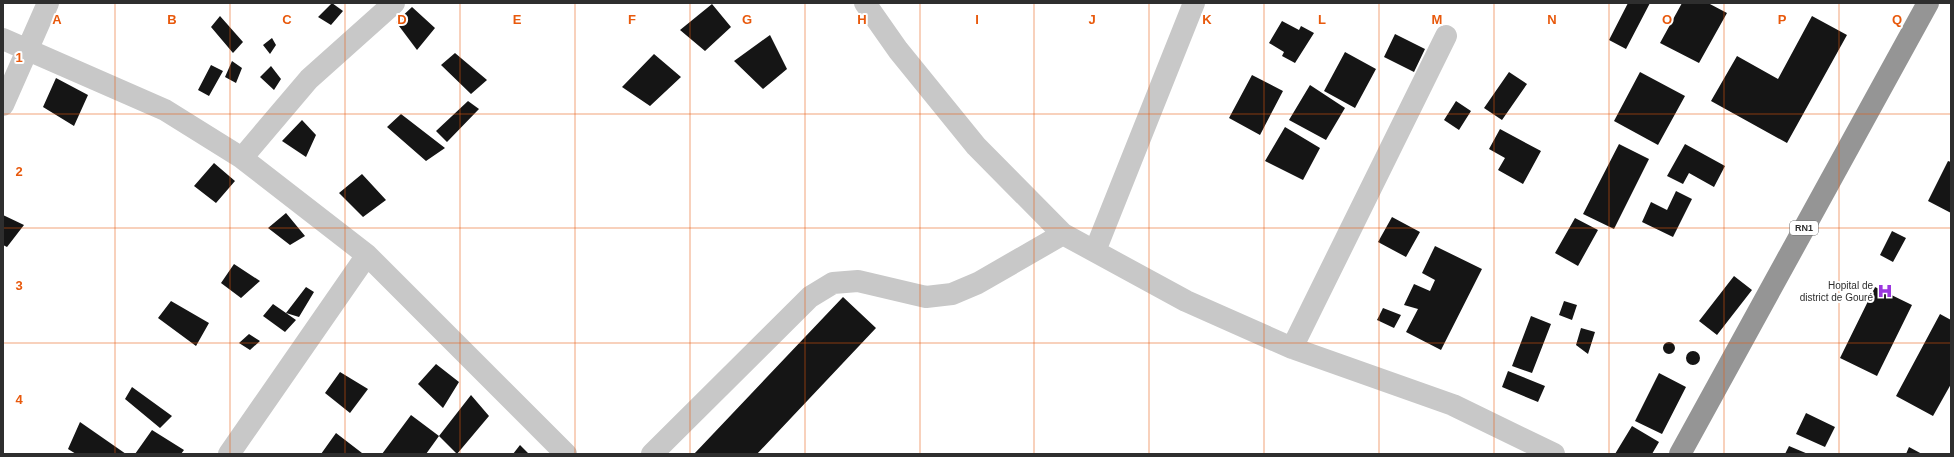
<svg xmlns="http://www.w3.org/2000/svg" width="1954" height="457" font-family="Arial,sans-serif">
  <rect width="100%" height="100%" fill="#fff"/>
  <path fill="#151515" d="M332 3 343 11 331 25 318 17Z
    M1628 3H1650L1626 49 1609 40Z
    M1682 3H1708L1727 13 1699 63 1660 43Z
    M712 4 731 27 705 51 680 30Z
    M412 7 435 28 417 50 396 22Z
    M220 16 243 42 233 53 211 27Z
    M1812 16 1847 35 1787 143 1711 101 1737 56 1778 79Z
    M1282 21 1299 30 1301 26 1314 33 1295 63 1282 56 1284 52 1269 43Z
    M1395 34 1425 49 1414 72 1384 57Z
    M770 35 787 69 763 89 734 61Z
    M272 38 276 45 270 54 263 45Z
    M1345 52 1376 69 1355 108 1324 91Z
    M455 53 487 80 471 94 441 65Z
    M654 54 681 77 650 106 622 87Z
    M232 61 242 68 236 83 225 77Z
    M211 65 223 71 209 96 198 90Z
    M271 66 281 79 274 90 260 77Z
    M1509 72 1527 84 1502 120 1484 108Z
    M1640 72 1685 96 1658 145 1614 121Z
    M1252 75 1283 91 1260 135 1229 118Z
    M56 78 88 95 74 126 43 107Z
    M1310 85 1345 108 1326 140 1289 120Z
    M468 101 479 109 447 142 436 131Z
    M1456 101 1471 111 1459 130 1444 120Z
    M401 114 445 148 426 161 387 127Z
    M302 120 316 135 306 157 282 141Z
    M1285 127 1320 148 1303 180 1265 161Z
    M1500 129 1541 151 1523 184 1498 170 1505 158 1489 149Z
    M1619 144 1649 159 1614 229 1583 214Z
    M1685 144 1725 166 1714 187 1689 173 1683 184 1667 176Z
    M1948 161 1951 162V213L1928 201Z
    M214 163 235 181 216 203 194 186Z
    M362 174 386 200 363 217 339 193Z
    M1676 191 1692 199 1673 237 1642 222 1651 202 1667 210Z
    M286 213 305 236 290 245 268 228Z
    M3 215 24 225 7 247 3 245Z
    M1392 217 1420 232 1406 257 1378 242Z
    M1575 218 1598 230 1578 266 1555 253Z
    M1892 231 1906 238 1893 262 1880 255Z
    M1435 246 1482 269 1441 350 1406 332 1418 309 1404 305 1414 284 1430 291 1435 280 1422 273Z
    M234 264 260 281 241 298 221 283Z
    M1734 276 1752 290 1717 335 1699 321Z
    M306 287 314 292 299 317 286 313 296 320 285 332 263 316 273 304 286 313Z
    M1875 287 1912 305 1877 376 1840 358Z
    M843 297 876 328 757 454H694Z
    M171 301 209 323 196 346 158 318Z
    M1564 301 1577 305 1572 320 1559 315Z
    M1383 308 1401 315 1394 328 1377 320Z
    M1940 314 1951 320V384L1933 416 1896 396Z
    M1531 316 1551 324 1532 373 1512 366Z
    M1581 328 1595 332 1588 354 1576 345Z
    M249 334 260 341 250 350 239 343Z
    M1663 348a6 6 0 1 1 12 0a6 6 0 1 1-12 0Z
    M1686 358a7 7 0 1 1 14 0a7 7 0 1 1-14 0Z
    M436 364 459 382 443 408 418 384Z
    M1508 371 1545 386 1538 402 1502 387Z
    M340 372 368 389 350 413 325 393Z
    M1659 373 1686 387 1662 434 1635 421Z
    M132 387 172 416 160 428 125 399Z
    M471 395 489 416 457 454 439 436 426 454H382L411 415 439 436Z
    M1806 413 1835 427 1825 447 1796 434Z
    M80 422 126 454H76L68 449Z
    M1632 426 1659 442 1652 454H1615Z
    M152 430 184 450 181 454H135Z
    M336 433 362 453 361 454H321Z
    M520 445 529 454H513Z
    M1789 446 1808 454H1785Z
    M1909 447 1922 454H1906Z"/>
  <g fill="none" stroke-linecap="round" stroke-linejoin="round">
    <path stroke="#c8c8c8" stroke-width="22" d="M865 3 898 50 976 146 1063 234 1186 301 1292 348 1453 405 1554 454
      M3 39 165 110 242 158 367 255 566 454
      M3 105 48 3
      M242 158 309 79 394 3
      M1095 251 1194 3
      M1292 348 1446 36
      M229 454 367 255
      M652 454 810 297 833 283 858 281 926 297 952 294 978 283 1063 234"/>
    <path stroke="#959595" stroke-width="22" d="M1680 454 1928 3"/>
  </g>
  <path fill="none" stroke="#e8590c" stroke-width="1" stroke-opacity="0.55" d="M115 3V454M230 3V454M345 3V454M460 3V454M575 3V454M690 3V454M805 3V454M920 3V454M1034 3V454M1149 3V454M1264 3V454M1379 3V454M1494 3V454M1609 3V454M1724 3V454M1839 3V454M3 114H1951M3 228H1951M3 343H1951"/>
  <defs>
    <g id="hospital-bare" transform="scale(1.2)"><path d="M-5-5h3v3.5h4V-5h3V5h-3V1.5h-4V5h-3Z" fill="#9b36df" stroke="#fff" stroke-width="2.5" paint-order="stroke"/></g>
  </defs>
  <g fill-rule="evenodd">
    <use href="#hospital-bare" x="1885" y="291"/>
  </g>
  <g text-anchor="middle" stroke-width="4" stroke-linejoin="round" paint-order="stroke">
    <rect fill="#fff" stroke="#6d6d6d" stroke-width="1" x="1790" y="221" width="28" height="14" rx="3"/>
    <g font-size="9" font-weight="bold" fill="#2e2e2e">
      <text x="1804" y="231">RN1</text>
    </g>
    <g font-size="10" fill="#2e2e2e" stroke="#fff" text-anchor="end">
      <text x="1873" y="289">Hopital de<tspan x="1873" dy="12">district de Gouré</tspan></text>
    </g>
  </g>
  <g font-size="13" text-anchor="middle" font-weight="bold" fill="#e8590c" stroke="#fff" stroke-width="4" stroke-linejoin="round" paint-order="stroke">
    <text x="57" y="24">A</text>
    <text x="172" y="24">B</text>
    <text x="287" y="24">C</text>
    <text x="402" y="24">D</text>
    <text x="517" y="24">E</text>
    <text x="632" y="24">F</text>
    <text x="747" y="24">G</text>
    <text x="862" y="24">H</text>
    <text x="977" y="24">I</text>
    <text x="1092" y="24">J</text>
    <text x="1207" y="24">K</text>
    <text x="1322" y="24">L</text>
    <text x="1437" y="24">M</text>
    <text x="1552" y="24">N</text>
    <text x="1667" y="24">O</text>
    <text x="1782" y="24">P</text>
    <text x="1897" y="24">Q</text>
    <text x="19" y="62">1</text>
    <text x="19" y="176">2</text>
    <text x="19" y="290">3</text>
    <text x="19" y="404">4</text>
  </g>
  <rect width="1954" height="457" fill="none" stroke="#2e2e2e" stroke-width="8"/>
</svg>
